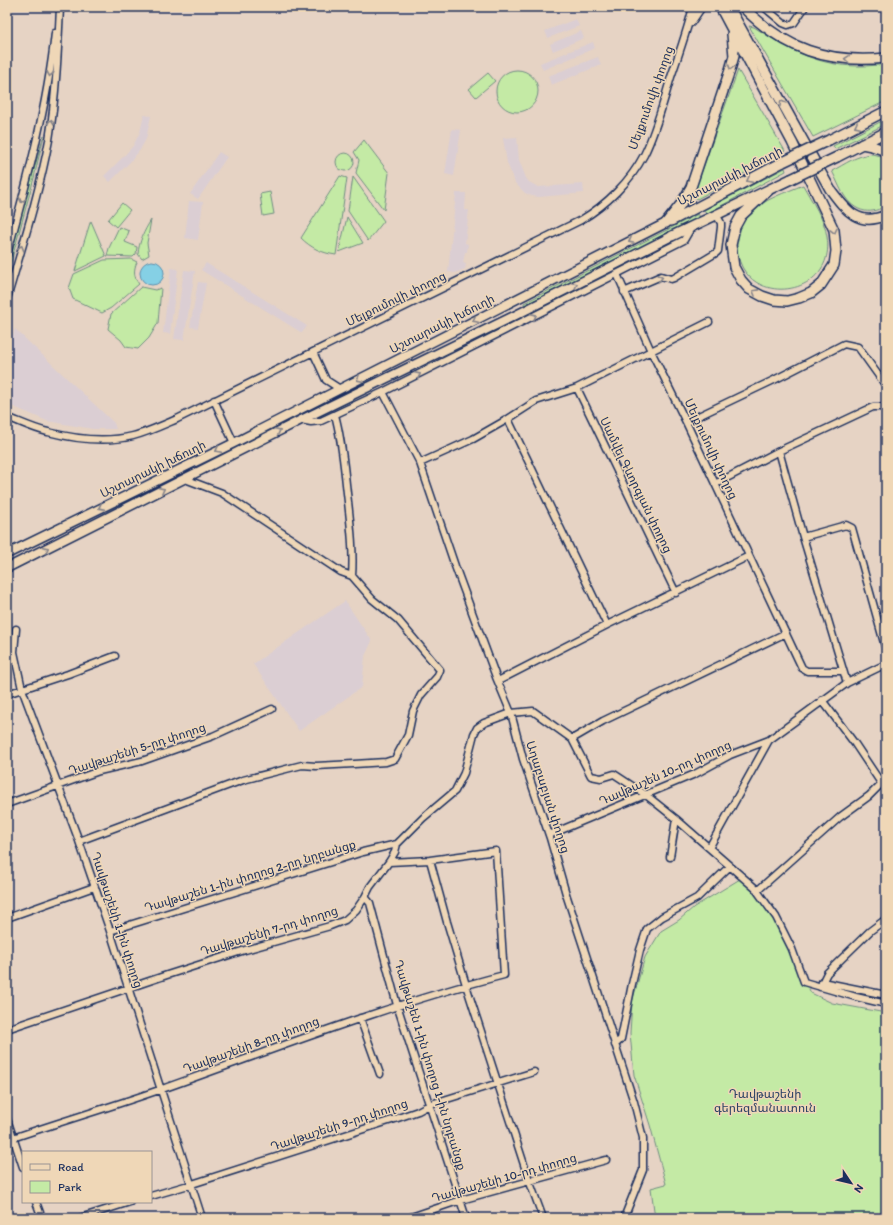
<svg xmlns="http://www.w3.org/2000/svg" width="893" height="1225" font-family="Itim,'Noto Sans Armenian',sans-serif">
  <rect width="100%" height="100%" fill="#e6d3c4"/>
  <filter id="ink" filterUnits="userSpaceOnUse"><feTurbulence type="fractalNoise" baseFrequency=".025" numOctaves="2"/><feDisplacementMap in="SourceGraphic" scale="8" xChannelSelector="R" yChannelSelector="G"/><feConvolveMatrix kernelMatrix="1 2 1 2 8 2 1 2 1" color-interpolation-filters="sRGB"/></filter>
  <g filter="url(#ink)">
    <path fill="#dbced3" d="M576 19 579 26 548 38 545 31Z
      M581 31 584 38 553 51 550 44Z
      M593 42 595 48 543 70 540 63Z
      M598 57 601 65 551 85 548 76Z
      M144 115 151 116 146 139 140 150 130 162 110 182 104 176 123 157 133 146 140 132Z
      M452 129 461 130 454 176 445 174Z
      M517 137 519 160 526 178 529 182 538 187 583 184 584 193 539 197 532 196 525 193 515 183 507 163 503 138Z
      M219 152 227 157 198 199 190 194Z
      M456 193H466L465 210H469L465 243 468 244 467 252H465L463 263 466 264 465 269 455 273 448 272Z
      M189 201 203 202 198 240 185 238Z
      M206 263 307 326 302 333 201 270Z
      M171 268 178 269 170 334 163 333Z
      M184 270 195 271 184 340 174 339Z
      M198 282 206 283 198 328 190 327Z
      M15 329 114 423 116 429H93L47 421 7 404V355Z
      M345 601 372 641 365 656 362 687 299 731 253 664Z"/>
    <path fill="#c4eaa5" stroke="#708c82" d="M749 26 754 27C798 56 832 72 886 64V101L813 137Z
      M496 91a21 21 0 1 1 42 0a21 21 0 1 1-42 0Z
      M738 70 785 151 697 199 693 196Z
      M488 73 495 81 476 97 469 89Z
      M886 119V124L835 149 833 146Z
      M44 135 34 178 7 277V262Z
      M364 140 389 173 384 210 356 173 359 160 354 152Z
      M336 162a9 9 0 1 1 18 0a9 9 0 1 1-18 0Z
      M872 154 880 156 886 160V205C880 210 872 212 865 211 845 207 840 186 832 171 845 164 857 155 872 154Z
      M785 168 786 171 706 214 704 210Z
      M340 176 347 178 336 255C322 253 311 248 301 238Z
      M353 177 384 221 368 241 348 211Z
      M803 185C811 200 825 220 827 237 837 298 743 310 737 249 736 236 740 222 750 213 762 200 787 192 803 185Z
      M270 192 274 214 263 216 260 194Z
      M122 203 130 210 116 227 108 220Z
      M698 214 700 217 638 250 524 305V303Z
      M347 217 363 243 339 252Z
      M151 220 147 243 149 255 142 259 138 254C139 242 144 231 151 220Z
      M91 221 106 256 75 271 90 223Z
      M119 227 129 231 125 242 137 247 136 254 133 257 107 256 109 248Z
      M131 259 137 262C133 270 134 278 139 284L111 308 102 313 73 299 69 288 74 274 104 260Z
      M141 287 155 290 161 288 158 323 149 338 138 349 126 347 121 340 108 329 111 314Z
      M740 879 765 903 811 993 832 1003 886 1013V1218H655L651 1188 666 1184 650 1125 634 1075 630 1033 632 1002 645 957 661 931 679 920 694 907Z"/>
    <path fill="#85d0e5" stroke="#5b90af" d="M140 273a12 12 0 1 1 24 0a12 12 0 1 1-24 0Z"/>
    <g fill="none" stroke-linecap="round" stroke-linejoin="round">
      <g stroke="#1b2f5e" stroke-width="9">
        <path id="minor" d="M764 7 783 23 788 25 794 23 805 7
          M691 23 702 7
          M7 255C27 182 47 108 55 33
          M617 274 651 351 686 422 802 668 807 671H843
          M624 292 661 276 671 279 674 278 716 253 718 251 721 227V223L716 214
          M7 299C22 247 39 194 49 140 56 96 58 51 60 7
          M313 352 326 380 340 389
          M577 388 676 593
          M383 392 420 463 455 566 496 677 511 713 523 759 550 838 566 894 634 1102 643 1138V1170L624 1218
          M214 400 234 443
          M7 417C20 422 34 429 48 432 75 439 105 443 133 436 148 432 163 425 177 419L581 220C606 205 630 182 644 155 656 131 663 103 671 77 679 54 687 31 693 7
          M508 419 607 625
          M301 420 311 422 321 421 383 392 684 240 691 228
          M686 422 774 380 844 344 858 347 886 386
          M779 451 803 537 847 683
          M420 463 473 439 508 419 536 401 577 388 709 322
          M185 479 222 493 341 572 352 576
          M715 484 779 451 873 407H881L886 410
          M803 537 846 525 852 528 886 650
          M16 629 14 652 22 689 79 841 110 931 202 1218
          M498 681 607 625 749 556
          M7 694 68 674 115 656
          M822 700 855 744 881 783
          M572 739 603 721 786 633
          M7 804 99 771 142 761 213 736 272 709
          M549 835 695 774 730 755 769 740
          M79 841 243 780 302 765 316 766 354 764 386 762 395 759 408 735 413 711 421 695 437 677 440 670 398 620 372 599 352 576C354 549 350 520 347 493 344 467 342 440 335 415
          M709 848 769 740 847 683 886 664
          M670 857 676 819
          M389 862 430 860 447 922 466 985 529 1180 543 1218
          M757 891 840 817 869 796 886 779
          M365 897 370 903 397 1005 466 1218
          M7 918 94 887
          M110 931 363 852 397 844
          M822 982 886 995
          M820 987 827 973 870 931 886 919
          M360 1018 380 1074
          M7 1029 167 975 245 950 330 926 345 920 356 910 365 897 370 887 389 862 395 852 397 844 423 818 455 791 464 773 474 734 477 728 484 723 511 713 533 711 572 739 591 776 601 778 614 774 646 795 676 819 755 888 776 917 792 949 804 982 856 997 886 1004
          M615 1045 621 1039 632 984 640 950 647 929 662 917 697 898 730 866
          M7 1119 23 1167
          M7 1140C59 1122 111 1107 162 1089 275 1049 387 1005 504 975L496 851 430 860
          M151 1196 192 1184 392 1120 418 1111 431 1104 534 1072
          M36 1202 42 1218
          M80 1218 130 1202
          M408 1218 461 1200 606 1160"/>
      </g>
      <g stroke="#1b2f5e" stroke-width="11">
        <path id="major" d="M7 554 234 443 666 223
          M7 568 301 420 516 315 672 236"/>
      </g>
      <g stroke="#1b2f5e" stroke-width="12">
        <path id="highway" d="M720 7 792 142 834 230 836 251 834 265 821 285 811 293 799 298 787 301 774 300 762 296 749 289 741 280 734 267 731 245 735 227 741 216 770 189
          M729 7 830 189C845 209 858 228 886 215
          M743 7C784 49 828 64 886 58
          M829 140 886 111
          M862 144 872 146 886 151
          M837 157 886 132
          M671 221 783 162
          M666 223 681 204 691 187 730 70 734 56 732 34
          M672 236 791 179"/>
      </g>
      <use href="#minor" stroke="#efd7b7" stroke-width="6"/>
      <use href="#major" stroke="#efd7b7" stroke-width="8"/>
      <use href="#highway" stroke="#efd7b7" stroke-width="9"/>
      <g stroke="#1b2f5e" stroke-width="12" stroke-linecap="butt">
        <path id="highway-bridge" d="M783 162 829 140
          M791 179 837 157"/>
      </g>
      <use href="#highway-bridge" stroke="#efd7b7" stroke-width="9"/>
    </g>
    <defs><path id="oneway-chevron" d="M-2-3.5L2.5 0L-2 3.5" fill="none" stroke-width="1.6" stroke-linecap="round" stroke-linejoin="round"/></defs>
    <g stroke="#85838a">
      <use href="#oneway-chevron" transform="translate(847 59) rotate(-175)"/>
      <use href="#oneway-chevron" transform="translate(731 67) rotate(106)"/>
      <use href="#oneway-chevron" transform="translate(50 74) rotate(101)"/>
      <use href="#oneway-chevron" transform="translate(782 103) rotate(-120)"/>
      <use href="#oneway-chevron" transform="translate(51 122) rotate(-83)"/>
      <use href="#oneway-chevron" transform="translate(857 126) rotate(153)"/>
      <use href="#oneway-chevron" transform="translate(749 180) rotate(153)"/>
      <use href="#oneway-chevron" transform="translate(22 200) rotate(105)"/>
      <use href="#oneway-chevron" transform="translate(834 231) rotate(77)"/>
      <use href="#oneway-chevron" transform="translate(631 241) rotate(153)"/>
      <use href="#oneway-chevron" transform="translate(21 248) rotate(-74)"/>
      <use href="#oneway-chevron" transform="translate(660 278) rotate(-11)"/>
      <use href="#oneway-chevron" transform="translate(575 285) rotate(-27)"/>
      <use href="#oneway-chevron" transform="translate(755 292) rotate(-151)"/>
      <use href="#oneway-chevron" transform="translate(534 316) rotate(-27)"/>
      <use href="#oneway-chevron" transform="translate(475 320) rotate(153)"/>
      <use href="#oneway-chevron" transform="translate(418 375) rotate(-27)"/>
      <use href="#oneway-chevron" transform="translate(359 379) rotate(153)"/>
      <use href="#oneway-chevron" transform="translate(278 431) rotate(-27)"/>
      <use href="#oneway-chevron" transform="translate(218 450) rotate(154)"/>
      <use href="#oneway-chevron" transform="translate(162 490) rotate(-27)"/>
      <use href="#oneway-chevron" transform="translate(101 507) rotate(154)"/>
      <use href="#oneway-chevron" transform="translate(46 549) rotate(-27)"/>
    </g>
  </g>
  <g text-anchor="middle" stroke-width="3" stroke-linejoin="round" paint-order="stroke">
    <g font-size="12" fill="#1b2f5e" stroke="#efd7b7">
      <text transform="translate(651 98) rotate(-70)" y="4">Մելքումովի փողոց</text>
      <text transform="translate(730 176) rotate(-27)" y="4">Աշտարակի խճուղի</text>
      <text transform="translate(396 299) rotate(-26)" y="4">Մելքումովի փողոց</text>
      <text transform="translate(442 324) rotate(-27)" y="4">Աշտարակի խճուղի</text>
      <text transform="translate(711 449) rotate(65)" y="4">Մելքումովի փողոց</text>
      <text transform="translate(153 469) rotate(-26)" y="4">Աշտարակի խճուղի</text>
      <text transform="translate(636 485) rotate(64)" y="4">Սամվել Գևորգյան փողոց</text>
      <text transform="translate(137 749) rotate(-18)" y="4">Դավթաշենի 5-րդ փողոց</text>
      <text transform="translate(665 773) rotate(-24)" y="4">Դավթաշեն 10-րդ փողոց</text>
      <text transform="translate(548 797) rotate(72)" y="4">Աղաբաբյան փողոց</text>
      <text transform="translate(250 876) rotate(-17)" y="4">Դավթաշեն 1-ին փողոց 2-րդ նրբանցք</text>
      <text transform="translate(117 920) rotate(72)" y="4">Դավթաշենի 1-ին փողոց</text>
      <text transform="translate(269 931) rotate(-17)" y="4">Դավթաշենի 7-րդ փողոց</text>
      <text transform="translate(251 1045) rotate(-20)" y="4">Դավթաշենի 8-րդ փողոց</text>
      <text transform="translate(430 1065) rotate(73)" y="4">Դավթաշեն 1-ին փողոց 1-ին նրբանցք</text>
      <text transform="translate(339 1125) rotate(-18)" y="4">Դավթաշենի 9-րդ փողոց</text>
      <text transform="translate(504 1178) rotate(-16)" y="4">Դավթաշենի 10-րդ փողոց</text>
    </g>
    <g font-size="12" fill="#2c4265" stroke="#efd7b7">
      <text x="765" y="1098">Դավթաշենի<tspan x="765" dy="14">գերեզմանատուն</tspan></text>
    </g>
  </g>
  <rect width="893" height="1225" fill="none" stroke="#efd7b7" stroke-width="24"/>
  <rect x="12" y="12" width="869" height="1201" fill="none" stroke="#1b2f5e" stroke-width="1.5" filter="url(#ink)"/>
  <rect x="22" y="1151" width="130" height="52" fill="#efd7b7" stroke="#9a9493"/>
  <rect x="30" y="1164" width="20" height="6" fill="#efd7b7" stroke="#9a9493"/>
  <text x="58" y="1171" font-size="12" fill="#1b2f5e">Road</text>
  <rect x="30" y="1181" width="20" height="12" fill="#c4eaa5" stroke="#9a9493"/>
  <text x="58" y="1191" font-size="12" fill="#1b2f5e">Park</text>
  <g transform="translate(851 1183) rotate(125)" stroke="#efd7b7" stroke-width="3" paint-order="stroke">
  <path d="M0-3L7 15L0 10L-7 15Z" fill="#1b2f5e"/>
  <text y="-6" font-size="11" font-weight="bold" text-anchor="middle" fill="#1b2f5e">N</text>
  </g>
</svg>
